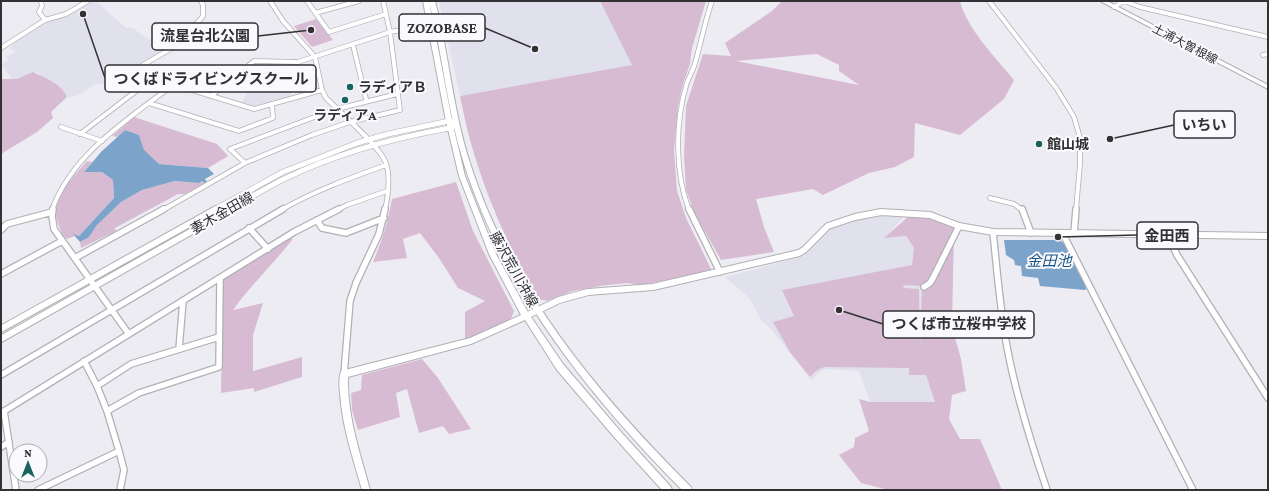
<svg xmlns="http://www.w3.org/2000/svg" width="1269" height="491" font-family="'Crimson Pro','Noto Sans JP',serif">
  <rect width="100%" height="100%" fill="#edecf2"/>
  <path fill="#e1e0ed" d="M90 1H96L126 28H133L148 39 167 48 110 83 96 84 82 93 70 98 61 93 37 72 14 82 1 64 9 60 6 57 15 52 10 48 15 42 43 23 72 13Z
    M439 1H600L633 65 460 96Z
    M251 85H295L290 97 254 106 242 102Z
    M905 215 885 238 906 236 914 248 912 268 922 285 924 370 936 402H870L859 371 825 369 818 373 812 381 771 329 761 320 750 299 725 277 804 256 832 228 865 218 884 216Z"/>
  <path fill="#d7bbd3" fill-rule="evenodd" d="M600 1H706L692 48 690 64 683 84 678 106 674 150 677 191 686 218 712 271 641 285 627 283 600 286 573 291 547 301 539 299C509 249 486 197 470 140 466 126 463 110 460 96L632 65Z
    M782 1H960C967 29 996 58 1014 80L1004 99 960 135 915 123 914 157 895 167 869 173 823 195 813 189 756 199 764 227 774 252 721 260 694 212 686 190 684 156 686 106 703 54 731 56 725 43 772 11ZM817 54 839 65V71L859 85 736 61Z
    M316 19 333 40 312 47 294 26Z
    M33 72C45 78 62 84 67 97L51 112 53 118 37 132 1 154V79H17Z
    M134 117 217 144 228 156 208 168 159 164 143 150 139 135 125 130 117 137 112 136Z
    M87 161 92 162 84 172H102L113 180 114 198 79 236 74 235 75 236 67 239C62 235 61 231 59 226 48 200 71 180 87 161Z
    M175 181 198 183 202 181 205 183 185 194H178L115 228 116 231 81 248 80 242 89 237 97 225 121 202 142 190Z
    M456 182 473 231 514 311 511 319 476 336 465 339V312L485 301 458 288 439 258 420 233 403 239 407 258 373 262C382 241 388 222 392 199Z
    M909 216 937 220 954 228 952 327 961 359 966 391 952 395 949 419 960 439H980L1002 490H889L861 483 839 455 854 447 855 438 869 431 859 399 870 402H935L926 375H909V368L824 367 816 371 810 377 790 352 773 322 794 316 782 290 912 265 914 248 906 236 884 238ZM903 285 922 286 920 351 919 289 904 288Z
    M288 239H293C274 263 251 285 233 310L263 303 253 335V371L302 357V377L254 392V388L221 393 223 279Z
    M422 359 438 378 471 429 449 434 443 426 419 433 407 389 396 393 400 417 358 430 352 410 351 393 361 390 362 375Z"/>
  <path fill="#7ca3c9" d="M125 130 139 135 144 150 159 164 208 168 214 174 205 179 207 182 205 183 202 181 199 183 175 181 142 190 121 202 97 225 89 237 80 242 73 234 79 236 114 198 113 180 102 172H84L101 152Z
    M1004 240H1059L1064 243 1087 288 1085 290 1040 286 1038 278 1022 276 1021 266 1015 265 1014 260 1006 255Z"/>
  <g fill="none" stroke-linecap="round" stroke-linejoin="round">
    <g stroke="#b0b0b5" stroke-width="5.5">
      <path id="minor-far1" d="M41 1 42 6 39 12 45 20
        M270 1 283 21 315 57 322 90 326 98C340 112 378 145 385 161 391 175 388 196 385 210
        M307 1 329 32 386 14
        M989 1 1057 89 1074 117 1080 138V164L1076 210
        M1124 1 1140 7 1268 37
        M1114 7 1124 1
        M315 13 359 1
        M353 45 366 99
        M1 48 45 20 66 14 88 1
        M1263 55 1268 54
        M114 82 172 48 185 37 203 16V5L201 1
        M211 96 254 61 298 62 390 32 432 25
        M149 103 239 131 273 118 272 104
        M61 127 102 141
        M80 134 153 78 254 109 322 90
        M245 163 230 149 333 110 397 94
        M990 198 1014 204 1022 210
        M52 210C71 155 128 119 173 85
        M163 210 245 163 312 135 350 122 400 110 390 32 383 1
        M281 210C314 191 350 178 386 165
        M337 210 347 205 387 191
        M689 210C675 173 675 124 686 86 688 78 693 71 695 63 701 43 705 21 712 1"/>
    </g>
    <g stroke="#b0b0b5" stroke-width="8">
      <path id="minor" d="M53 209 52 216 54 229 128 333
        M689 209 720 272
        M1022 209 1031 233
        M317 220 322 228 346 233 384 218
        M249 228 268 249
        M1 230 7 224 52 212
        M993 232C997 270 1000 309 1007 347 1016 396 1031 443 1047 490
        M1074 233 1076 209
        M1167 233 1177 255 1268 398
        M1063 234 1193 490
        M75 258 164 209
        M1 274 62 241
        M924 287 930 283 933 278 959 226
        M179 349 183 301
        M84 361 97 386 107 411 119 451 124 470 120 490
        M344 374 350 301 356 283 379 234 385 209
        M1 375 283 209
        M97 386 131 364 219 337
        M4 411 16 490
        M107 411 139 393 219 367 220 278
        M1 413 294 232 339 209
        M1 447 9 442
        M38 490 119 451"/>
    </g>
    <g stroke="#b0b0b5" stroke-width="6">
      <path id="tertiary-far1" d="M214 210 283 172 357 143 388 134 449 121 454 122
        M229 210C247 200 265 188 284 179 337 153 393 138 450 128L455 125"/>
    </g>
    <g stroke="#b0b0b5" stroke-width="8">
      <path id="tertiary" d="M526 316 559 300 588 292 653 287 799 253 804 250 828 226 855 217 881 212 930 215 959 226 993 232 1268 236
        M1 329 216 209
        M1 339 231 209"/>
    </g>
    <g stroke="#b0b0b5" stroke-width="2">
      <path id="secondary" d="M423 1H429L452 121 465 176 496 254 529 314 563 364 621 432 671 487 672 490H662L615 438 557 370 525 320 471 344 348 377C347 416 360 453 370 490H362C353 458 342 426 340 393 339 386 339 378 341 371L470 338 521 315 489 254 459 176 446 121Z
        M429 1H435C449 54 453 111 470 163 511 291 598 394 691 487L692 490H682C589 396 505 291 464 164 447 111 443 55 429 1Z
        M1100 1H1107L1268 85V89Z"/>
    </g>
    <use href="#minor-far1" stroke="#fff" stroke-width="4"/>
    <use href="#minor" stroke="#fff" stroke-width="5.5"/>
    <use href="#tertiary-far1" stroke="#fff" stroke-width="5"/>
    <use href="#tertiary" stroke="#fff" stroke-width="6"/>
    <use href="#secondary" fill="#fff" fill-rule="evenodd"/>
  </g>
  <g fill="#17645f" stroke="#fafafe" stroke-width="1.5">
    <circle cx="350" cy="87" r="4"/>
    <circle cx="345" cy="100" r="4"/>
    <circle cx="1039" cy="144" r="4"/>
  </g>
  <g text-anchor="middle" stroke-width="4" stroke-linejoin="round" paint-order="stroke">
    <g font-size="12" fill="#323134" stroke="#fafafe">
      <text transform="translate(1185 44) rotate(28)" y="4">土浦大曽根線</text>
    </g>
    <g font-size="14" font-weight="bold" fill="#323134" stroke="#fafafe" text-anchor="start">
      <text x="358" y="92">ラディアＢ</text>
      <text x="345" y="120" text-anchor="middle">ラディアA</text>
      <text x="1047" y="149">館山城</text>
    </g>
    <g font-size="14" fill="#323134" stroke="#fafafe">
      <text transform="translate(222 213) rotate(-30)" y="5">妻木金田線</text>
      <text transform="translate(514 269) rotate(61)" y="5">藤沢荒川沖線</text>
    </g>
    <g font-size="15" font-style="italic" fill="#1a5486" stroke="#fafafe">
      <text x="1049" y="266">金田池</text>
    </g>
  </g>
  <path fill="none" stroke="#323134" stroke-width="1.5" d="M535 49L485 28M311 30L258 36M83 14L105 78M1110 139L1174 125M1058 237L1137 235M839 310L883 324"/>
  <g fill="#323134" stroke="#fafafe" stroke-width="1.5">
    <circle cx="535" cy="49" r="4"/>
    <circle cx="311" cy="30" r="4"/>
    <circle cx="83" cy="14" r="4"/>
    <circle cx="1110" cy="139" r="4"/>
    <circle cx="1058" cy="237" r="4"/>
    <circle cx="839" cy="310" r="4"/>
  </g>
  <g fill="#fafafe" stroke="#323134" stroke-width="1.5">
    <rect x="399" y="14" width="86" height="27" rx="4"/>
    <rect x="152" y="23" width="106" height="27" rx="4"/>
    <rect x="105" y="65" width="211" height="27" rx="4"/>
    <rect x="1174" y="111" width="61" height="27" rx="4"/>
    <rect x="1137" y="222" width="61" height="27" rx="4"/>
    <rect x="883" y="311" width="151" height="27" rx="4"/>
  </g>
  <g font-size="15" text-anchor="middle" font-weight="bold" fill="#323134">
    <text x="442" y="33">ZOZOBASE</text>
    <text x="205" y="41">流星台北公園</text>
    <text x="211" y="84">つくばドライビングスクール</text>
    <text x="1204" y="130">いちい</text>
    <text x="1167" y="241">金田西</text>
    <text x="959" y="329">つくば市立桜中学校</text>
  </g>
  <rect width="1269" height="491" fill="none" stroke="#323134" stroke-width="4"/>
  <g transform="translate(28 463)"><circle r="19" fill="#fafafe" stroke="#aaaaad"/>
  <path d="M0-3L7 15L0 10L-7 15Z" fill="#17645f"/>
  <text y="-6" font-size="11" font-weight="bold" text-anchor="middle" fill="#323134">N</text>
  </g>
</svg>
